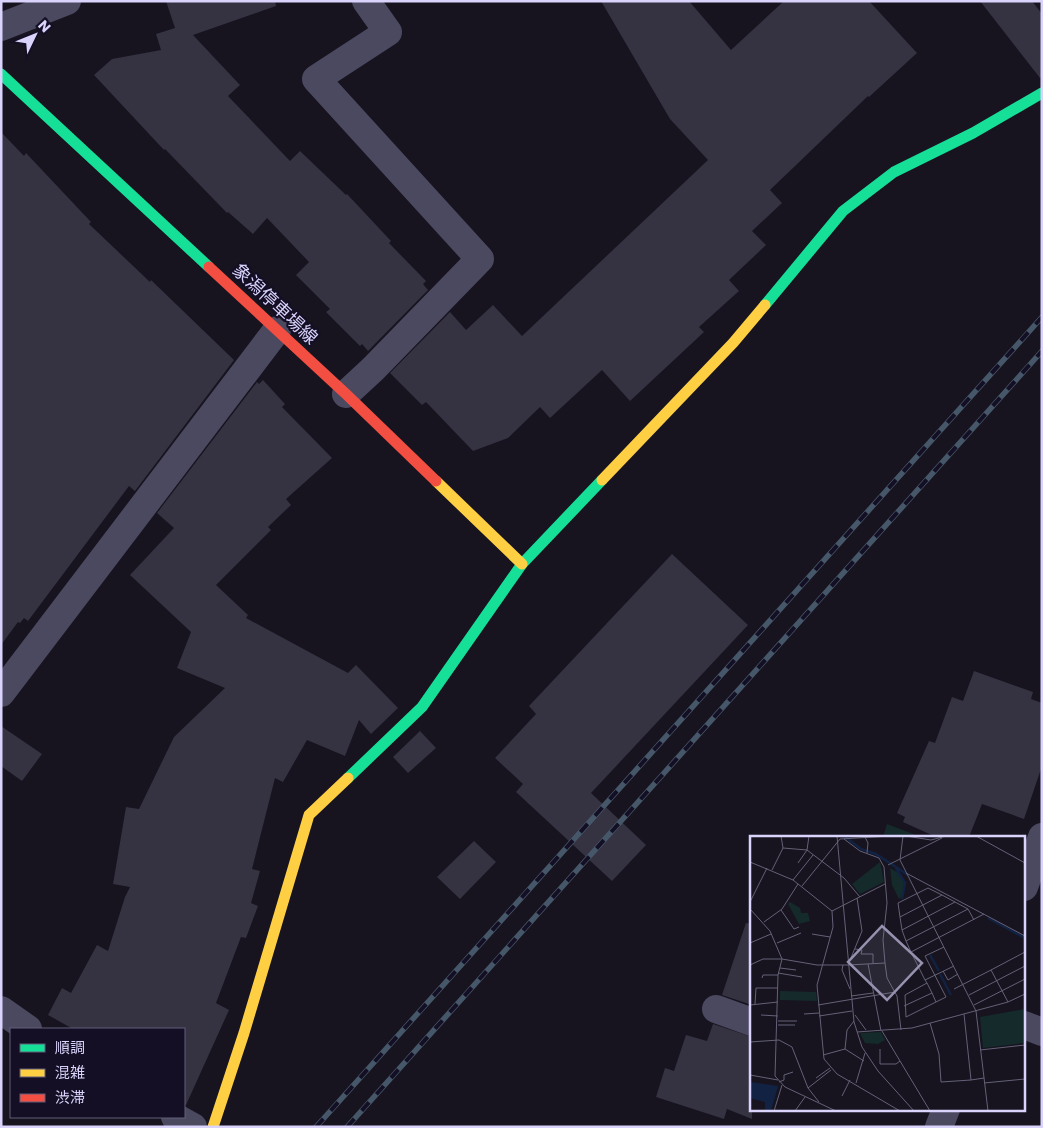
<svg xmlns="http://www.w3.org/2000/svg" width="1043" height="1128" font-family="Poppins,'Noto Sans JP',sans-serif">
  <rect width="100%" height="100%" fill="#17141f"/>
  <path fill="#142a2b" d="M887 824 921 837H883Z"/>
  <path fill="#353241" d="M166 1H275L276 6 193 35 240 85 228 96 290 161 300 151 346 195 347 194 391 241 389 243 426 281 423 284 428 290 368 351 362 344 360 346 326 312 330 309 296 275 309 262 267 218 253 234 228 212 227 213 165 149 164 150 94 75 112 59 161 50 156 34 175 28Z
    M601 1H689L731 50 784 1H869L917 53 869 97 868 96 770 190 782 203 752 231 766 245 729 280 739 291 699 327 704 332 630 401 602 370 550 418 540 407 508 438 473 451 426 402 422 405 390 373 450 312 466 330 493 305 522 336 708 160 670 119Z
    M980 1H1032L1042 14V77L1040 78Z
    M1 132 24 156 26 153 91 222 89 224 150 282 151 280 234 360 135 491 129 486 28 621 24 618 20 623 18 622 1 645Z
    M263 380 285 404 282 407 332 458 286 499 291 505 268 527 271 530 216 585 248 615 246 618 348 673 356 665 398 708 371 734 359 720 345 756 307 740 283 782 275 778 252 869 260 871 251 903 258 906 246 938 241 937 216 1003 229 1010 186 1105 184 1104V1029H73L48 1015 62 988 71 993 97 945 108 951 125 897 130 887 113 884 126 807 139 809 174 737 225 688 177 668 191 632 130 575 174 528 157 513 257 382 259 384Z
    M672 554 748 625 591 793 646 845 612 881 516 792 523 784 495 758 536 714 529 706Z
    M974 671 1033 692 1031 699 1042 703V766L1024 819 982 804 969 837H936L903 822 905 817 897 813 929 741 935 743 952 697 963 701Z
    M1 726 42 754 22 781 1 766Z
    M420 731 436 748 408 773 393 757Z
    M474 841 496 862 460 899 437 877Z
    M746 923 752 924V1005L722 995Z
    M713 1024 752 1037V1119L727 1109 724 1119 656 1097 665 1068 674 1071 686 1035 707 1041Z"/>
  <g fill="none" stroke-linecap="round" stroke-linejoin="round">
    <path stroke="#4b4960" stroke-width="28" d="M1 27 67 1
      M346 394 373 369 480 259 316 79 388 32 366 1
      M1 693 277 330
      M1024 887 1042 837
      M716 1009 752 1022
      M1 1010 28 1029
      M1024 1025 1042 1032
      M175 1117 193 1127
      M939 1127 946 1109"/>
    <path stroke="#16e098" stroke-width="11" d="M1 74 209 267
      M765 305 843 211 894 172 973 133 1042 93
      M348 778 422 707 522 564 602 480"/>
    <path stroke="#ffcf43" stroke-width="11" d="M602 480 733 343 765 305
      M436 481 522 564
      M213 1127 244 1033 309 815 348 778"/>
    <path stroke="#f24e42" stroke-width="11" d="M209 267 346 394 436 481"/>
    <g stroke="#455768" stroke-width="5.5">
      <path id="rail" d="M316 1127 1042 317
        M347 1127 1042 351"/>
    </g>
    <use href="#rail" stroke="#140f24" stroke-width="4" stroke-dasharray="11" stroke-linecap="butt"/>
  </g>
  <g text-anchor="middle" stroke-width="4.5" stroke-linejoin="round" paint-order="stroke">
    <g font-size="18" fill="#dad4fd" stroke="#140f24">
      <text transform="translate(275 304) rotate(43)" y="6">象潟停車場線</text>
    </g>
  </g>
  <g transform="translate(750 836)">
    <rect width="275" height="275" fill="#17141f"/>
    <path d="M130 26 134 46 110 58 102 48ZM140 32 150 38 154 47 153 59 149 63 142 49ZM40 66 50 72 51 77H58L60 85 49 88 38 68ZM30 155 66 156 67 165 30 164ZM275 173V207L233 212 230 181ZM131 196 135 204 128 208 115 207 110 197Z" fill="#142a2b"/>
    <path d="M0 246 28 250 21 275H15V266L0 262Z" fill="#112243"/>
    <path fill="none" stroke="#112243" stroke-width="2.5" d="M94 0 111 13 126 18 158 39M146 32 155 47 152 63M238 82 275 102M180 119 189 135M190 138 201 159"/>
    <path fill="none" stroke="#656178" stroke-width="1" d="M87 0 104 186 112 211 128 235 164 275M153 0 150 24 226 175 238 275M156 0 181 4 196 0M226 0 275 27M115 1 118 7 117 17M94 3 110 15 129 22 134 31 137 67 133 104 135 127 137 142 147 160 151 194M33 12 57 14 94 42 110 61M0 26 43 44 82 75 83 91 67 149 74 223 87 238 150 275M48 27 57 14 59 0M138 29 192 2M22 34 33 12 31 0M156 37 275 100M43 44 63 19M52 50 90 3 141 0M0 66 17 32M0 73 20 95 32 123 28 139 25 240 35 251 86 275M31 74 44 93 49 91M82 75 135 48M150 81 148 67 178 52 192 59M14 86 32 73 48 48M152 94 150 81 192 59 218 73M62 98 80 101M156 105 152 94 205 66M0 107 21 98M27 107 51 97M105 113 112 114 111 118H123V127M161 116 156 105 218 73 224 84M118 128 131 195M0 129 13 123H32L67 129H98L112 95 107 62M93 129 92 134 100 153M98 129 135 127M30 132 46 134M241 134 275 116M193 135 198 144 208 138M28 137 52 141M12 142 13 139H28M175 144 161 116 234 78M177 147 155 159 156 181 186 166 182 157 177 147 175 144 204 130M204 153 241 134 258 166M219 159 275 130M101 160 123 157M186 166 196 161 175 120 194 111M5 168 6 152H28M0 169 28 166M68 169 145 156M224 169 275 143M154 170 182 157M54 178 69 177M214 178 221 244 234 242M11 179 28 180M105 179 116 194M69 180 102 175M28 185H47M104 185 97 194 95 213 114 225M180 187 189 218 191 246 221 244M28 189H45M132 195 180 275M107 196 162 192 258 166 275 158M0 206 29 204 42 211 58 252 69 266M130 213V228H146L150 225M230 214 275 209M73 219 95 213M0 239 28 244M66 242 80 232M29 246 34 244V239L43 236M106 247 115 217M234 247 275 243M58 252 81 234M92 260 100 244M24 275 32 249M45 275 55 261M228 275H274"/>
    <path fill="#9691af" fill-opacity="0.15" stroke="#9691af" stroke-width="2.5" d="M132 90 172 127 137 164 98 126Z"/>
    <rect width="275" height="275" fill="none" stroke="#dad4fd" stroke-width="2.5"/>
  </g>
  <rect width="1043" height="1128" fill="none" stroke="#dad4fd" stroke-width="5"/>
  <rect x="10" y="1028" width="175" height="90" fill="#140f24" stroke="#635e7b"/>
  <rect x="20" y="1044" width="25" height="8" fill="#16e098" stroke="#635e7b"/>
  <text x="55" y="1053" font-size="15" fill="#dad4fd">順調</text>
  <rect x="20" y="1069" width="25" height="8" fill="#ffcf43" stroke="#635e7b"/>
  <text x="55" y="1078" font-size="15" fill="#dad4fd">混雑</text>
  <rect x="20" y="1094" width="25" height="8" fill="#f24e42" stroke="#635e7b"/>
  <text x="55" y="1103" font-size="15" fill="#dad4fd">渋滞</text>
  <g transform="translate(35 35) rotate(47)" stroke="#140f24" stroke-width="4" paint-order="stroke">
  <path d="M0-4L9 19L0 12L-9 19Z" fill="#dad4fd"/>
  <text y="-8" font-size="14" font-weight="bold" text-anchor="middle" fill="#dad4fd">N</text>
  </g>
</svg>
